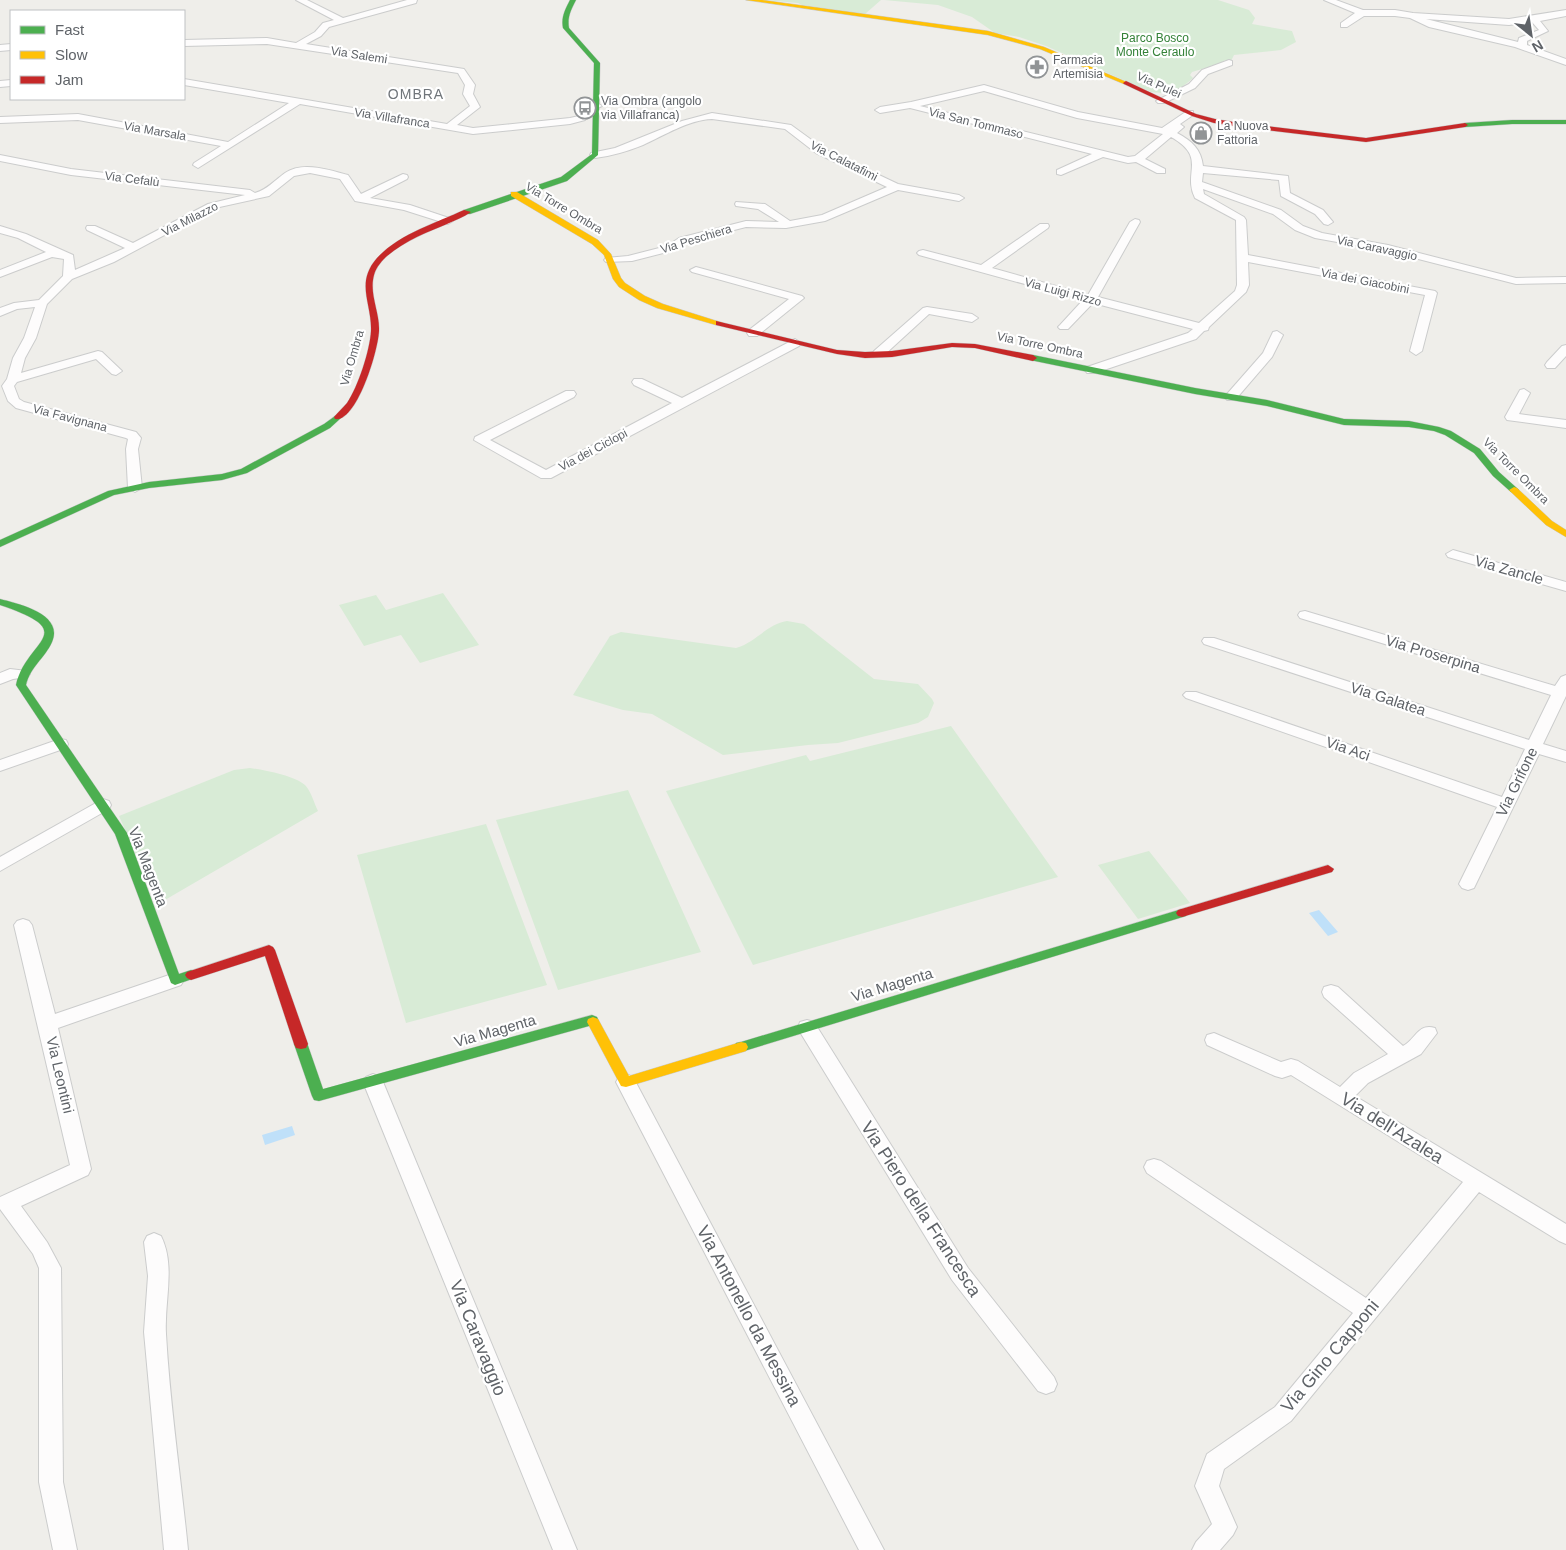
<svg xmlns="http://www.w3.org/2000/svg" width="1566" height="1550" font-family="Arial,sans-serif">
  <rect width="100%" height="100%" fill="#efeeea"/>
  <path fill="#d8ebd6" d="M764 0H881L865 14 802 5 798 3Z
    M884 0H1218L1249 10 1255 18 1252 24 1292 31 1296 42 1281 50 1234 55 1231 61 1225 60 1222 63 1192 72 1190 75 1193 78C1175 93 1174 95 1151 92L1046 46 1019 37 995 33 972 17 938 5Z
    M443 593 479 645 420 663 401 635 364 646 339 605 376 595 386 610Z
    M787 621 804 624 874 679 918 684 932 699 934 703 928 717 918 723 838 743 808 745 723 755 652 714 623 710 573 695 610 636 621 632 736 648C755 643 767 624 787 621Z
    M951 726 1058 877 753 965 666 791 806 755 810 761Z
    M250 768C264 770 295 776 305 785 311 791 314 803 318 811L158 904 119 816 234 770Z
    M628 790 701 952 558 990 496 820Z
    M486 824 547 985 406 1023 357 855Z
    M1149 851 1190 903 1138 919 1098 865Z"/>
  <path fill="#bfe0f9" d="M1319 910 1338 932 1328 936 1309 913Z
    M292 1126 295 1135 265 1145 262 1135Z"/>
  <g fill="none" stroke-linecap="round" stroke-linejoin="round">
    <g stroke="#cbcccc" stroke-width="2">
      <path id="street" d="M296 0H307L343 18 407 0H417L416 3 329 27 321 36 306 44 464 69 475 85 473 94 480 107 457 125 473 128 570 118 579 116 585 107 597 103 602 106 591 111 585 120 570 124 473 134 300 104 198 168 193 165 194 163 221 146 78 120 0 123V117L78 114 228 142 289 103 184 85V79L447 124 470 106 463 94 465 85 458 73 267 44 184 46V40L267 38 296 43 315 32 323 23 334 20Z
        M1324 0H1336L1363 10H1395L1413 13 1509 19 1566 10V16L1540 21 1548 31 1527 41V45L1566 59V65L1515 47 1429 27 1410 18 1395 16H1364L1347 27H1341V23L1355 13ZM1426 19 1509 25 1532 22 1539 30 1519 38 1518 42Z
        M11 44V50L0 51V45Z
        M1229 60 1232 61V65L1208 74 1195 88 1164 103H1158L1156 101 1189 84 1202 70Z
        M11 80V86L0 87V81Z
        M984 85 1078 112 1162 128 1187 111H1193V115L1180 124 1184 127 1177 133C1192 141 1201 149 1203 166L1288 176 1290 193 1323 210 1333 222 1328 225 1324 224 1315 214 1281 196 1279 180 1203 173 1202 182 1281 210 1303 226 1322 233 1388 245 1516 278 1566 277V283L1516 284 1387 251 1315 238 1295 230 1273 214 1203 189 1204 194 1244 217 1246 220 1248 255 1435 291 1437 293 1422 351 1416 355 1410 351 1425 295 1248 262 1249 285 1246 292 1209 327 1208 330 1204 331 1196 339 1095 373H1087L1085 370 1087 367 1188 333 1193 329 1093 303 1068 329H1060L1058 327 1060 325 1083 300 919 255 917 253 919 251 923 250 981 265 1040 224H1048L1049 226 1048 228 992 268 1088 295 1130 222 1135 219 1139 220 1140 222 1098 297 1199 323 1235 291 1237 285 1236 220 1195 198C1182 172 1208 158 1171 137L1145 159 1165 169V173H1157L1136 162 1128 163 1103 157 1061 175 1057 174V170L1092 154 910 108 880 113 875 110 880 107 911 102ZM984 91 1077 118 1163 134 1135 156 1128 157 920 106Z
        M712 113 791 125 824 149 898 184 959 195 964 198 959 201 898 190 825 221 786 228 746 227 687 242 675 250 632 261 606 262 604 260 606 258 628 256 667 246 679 238 746 221 779 222 758 209 736 206 735 204 736 202 765 204 790 221 822 215 887 187 816 153 785 129 712 119C688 120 665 135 643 145 628 151 612 156 595 158L590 155 591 153 615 148 682 121Z
        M0 155 71 169 250 190 255 193C267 190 275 180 285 173 303 161 329 170 348 175L361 194 403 174 407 175 408 177 407 179 370 198 410 205 452 219 453 221 448 224 404 210 355 201 340 179 310 173 294 176 269 196 215 208 114 262 72 279 47 304 36 338 25 358 21 373 98 351 102 352 122 371 116 375 112 374 96 359 17 382 14 386 19 399 24 402 136 432 141 438 138 449 142 488 135 492 128 488 126 449 128 439 126 438 16 408 8 401 2 386 7 379 13 358 24 338 35 307 17 309 0 316V308L14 303 39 300 63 276 64 259 52 257 0 277V270L46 252 18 238 0 233V226L26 234 73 255 75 270 125 248 87 230 86 228 87 226H95L133 243 208 204 245 195 71 175 0 161Z
        M696 267 802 296 804 298 757 336H749L747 333 749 330 789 299 692 272 690 270Z
        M927 307 972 314 978 318 972 322 929 314 882 357H874L872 354 874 351 923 308Z
        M1277 331 1283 335 1272 357 1235 400H1227L1225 397 1227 394 1263 353 1273 332Z
        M795 339 801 343 799 346 551 478H541L474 440 475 437 566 391H574L576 394 574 397 490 440 546 470 672 403 634 385 632 382 634 379H642L682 398Z
        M1566 345V356L1555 368H1547L1545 365 1547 362 1562 346Z
        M1524 389 1530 393 1519 414 1566 420V428L1507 420 1505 417 1520 390Z
        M1453 550 1566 582V591L1448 557 1446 554Z
        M1305 611 1555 686 1561 677 1566 675V696L1543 744 1566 751V762L1539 754 1474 888 1468 890 1462 888 1459 884 1497 807 1186 698 1183 695 1186 692H1196L1502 797 1525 749 1204 644 1202 641 1204 638H1214L1529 740 1551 695 1300 618 1298 615 1300 612Z
        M10 669 27 671 30 674 27 677 13 679 0 684V673Z
        M60 739 66 740 68 744 66 748 0 771V760Z
        M103 799 109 801 111 805 109 809 0 871V857Z
        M23 919 29 921 32 925 55 1014 175 973 181 975 184 980 181 985 58 1028 91 1169 88 1175 21 1206 47 1242 61 1268 63 1482 77 1550H53L39 1482V1268L33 1254 0 1209V1197L70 1165 14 925 17 921Z
        M1331 985 1338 987 1403 1046C1416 1039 1418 1023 1435 1028L1437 1033 1421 1054 1368 1083 1355 1096 1566 1224V1244L1559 1241 1479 1192 1291 1421 1224 1469 1219 1486 1237 1527 1233 1535 1220 1550H1192L1196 1542 1212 1524 1195 1486 1207 1454 1275 1407 1353 1313 1147 1173 1144 1167 1147 1161 1154 1159 1161 1161 1366 1298 1463 1182 1291 1075 1282 1078 1275 1076 1207 1045 1205 1040 1207 1035 1214 1033 1281 1062 1291 1059 1298 1061 1340 1087 1354 1073 1388 1054 1324 997 1322 992 1324 987Z
        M807 1020 814 1022 968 1268 1054 1377 1057 1384 1054 1391 1046 1394 1038 1391 952 1280 800 1032 798 1027 800 1022Z
        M373 1074 380 1077 383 1082 577 1550H553L363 1082 366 1077Z
        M626 1074 633 1077 884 1550H859L616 1082 619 1077Z
        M154 1233 161 1236C176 1266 164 1301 166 1334 170 1406 181 1478 188 1550H164L144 1332 148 1276 144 1242 147 1236Z"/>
    </g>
    <g stroke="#cacacb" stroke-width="1">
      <path id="fast" d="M570 0H576C571 10 567 17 569 28L600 63 598 155 567 181 470 214H464V210L561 177 592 154 594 63 563 28C561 17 565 10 570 0Z
        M1512 120H1566V124H1512L1465 127 1462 125 1465 123Z
        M1033 355 1195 388 1267 400 1344 419 1409 421 1439 427 1451 431 1480 449 1499 472 1519 490 1514 493 1511 492 1493 476 1474 453 1445 435 1434 431 1409 427 1344 425 1267 406 1195 394 1030 360V356Z
        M338 414 342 417 330 428 247 473 222 480 149 488 114 495 0 547V540L108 491 149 482 222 474 241 469 324 424Z
        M0 599C19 604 64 614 52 642 45 658 30 667 26 685L127 833 179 974 191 970 195 972 197 975 195 978 175 985 171 983 115 834 16 685C26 639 83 633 0 605Z
        M1182 909 1186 910 1188 913 1186 916 741 1052 736 1051 734 1047 736 1043 741 1042Z
        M592 1015 597 1017 599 1022 598 1025 589 1026 319 1101 314 1100 312 1096 294 1044 296 1040 301 1039 306 1040 323 1089Z"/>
    </g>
    <g stroke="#cacacb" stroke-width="1">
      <path id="slow" d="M746 0H762L988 31 1044 47 1129 83 1124 84 1040 49 988 35Z
        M511 192H517L598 240 611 254 621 278 625 283 645 296 663 304 723 323 716 325 657 308 639 300 619 287 613 279 604 255 592 244 511 196Z
        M1514 487 1517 488 1552 521 1566 530V537L1546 525 1511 492 1509 490Z
        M593 1017 598 1019 629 1076 741 1042 746 1043 748 1047 746 1051 626 1087 621 1086 587 1022 588 1019Z"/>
    </g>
    <g stroke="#cacacb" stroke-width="1">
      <path id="jam" d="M1126 81 1196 114 1215 119 1240 123 1366 138 1465 123 1468 125 1465 127 1366 142 1240 127 1214 123 1192 116 1124 84 1123 83Z
        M464 210 471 212C464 217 455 220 447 224 425 233 381 250 374 275 369 293 379 311 379 328 380 346 357 423 335 419L334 417C338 412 343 408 347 403 358 387 370 350 371 331 372 303 355 283 377 258 399 234 436 223 464 210Z
        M716 321 837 350 865 352 892 351 952 343 975 344 1033 355 1037 358 1033 361 975 348 952 347 892 357 865 358 837 354 716 325Z
        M1328 865 1334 869 1332 872 1182 917 1178 916 1176 913 1178 910Z
        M269 945 273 947 275 950 308 1044 306 1048 301 1049 296 1048 294 1044 265 956 191 980 187 978 185 975 187 972Z"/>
    </g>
    <use href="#street" fill="#fdfcfc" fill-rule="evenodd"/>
    <use href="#fast" fill="#4caf50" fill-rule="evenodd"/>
    <use href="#slow" fill="#ffc107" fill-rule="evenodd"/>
    <use href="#jam" fill="#c62828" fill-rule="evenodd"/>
  </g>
  <defs>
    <g id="pharmacy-ring" transform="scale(1.125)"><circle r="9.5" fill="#fff" stroke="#919496" stroke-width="1.5"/><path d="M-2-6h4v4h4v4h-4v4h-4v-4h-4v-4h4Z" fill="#919496"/></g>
    <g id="bus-ring" transform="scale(1.125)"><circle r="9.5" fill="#fff" stroke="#919496" stroke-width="1.5"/><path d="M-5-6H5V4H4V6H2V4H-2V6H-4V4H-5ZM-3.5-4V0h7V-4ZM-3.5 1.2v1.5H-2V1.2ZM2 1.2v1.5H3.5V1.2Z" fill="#919496"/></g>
    <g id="shop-ring" transform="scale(1.125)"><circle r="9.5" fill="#fff" stroke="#919496" stroke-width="1.5"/><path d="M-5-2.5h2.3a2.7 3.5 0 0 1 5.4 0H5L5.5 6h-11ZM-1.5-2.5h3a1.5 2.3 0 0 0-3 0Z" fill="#919496"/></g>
  </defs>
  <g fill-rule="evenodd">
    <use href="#pharmacy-ring" x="1037" y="67"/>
    <use href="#bus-ring" x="585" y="108"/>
    <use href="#shop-ring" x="1201" y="133"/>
  </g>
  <g text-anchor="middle" stroke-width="4.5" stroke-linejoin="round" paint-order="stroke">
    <g font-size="12" fill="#348238" stroke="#fff">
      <text x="1155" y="42">Parco Bosco<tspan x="1155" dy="14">Monte Ceraulo</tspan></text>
    </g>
    <g font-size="12" fill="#5f6368" stroke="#fff">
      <text transform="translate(359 55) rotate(9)" y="4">Via Salemi</text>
      <text transform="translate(1159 85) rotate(24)" y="4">Via Pulei</text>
      <text transform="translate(392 118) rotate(9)" y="4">Via Villafranca</text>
      <text transform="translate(976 123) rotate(14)" y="4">Via San Tommaso</text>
      <text transform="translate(155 131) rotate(10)" y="4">Via Marsala</text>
      <text transform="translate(844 161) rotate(27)" y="4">Via Calatafimi</text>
      <text transform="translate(132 179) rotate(7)" y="4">Via Cefalù</text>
      <text transform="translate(564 208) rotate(31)" y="4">Via Torre Ombra</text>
      <text transform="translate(190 219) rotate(-27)" y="4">Via Milazzo</text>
      <text transform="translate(696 239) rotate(-17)" y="4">Via Peschiera</text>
      <text transform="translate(1377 248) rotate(12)" y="4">Via Caravaggio</text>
      <text transform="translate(1365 281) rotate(11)" y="4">Via dei Giacobini</text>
      <text transform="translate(1063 292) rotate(15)" y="4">Via Luigi Rizzo</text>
      <text transform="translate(1040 345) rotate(12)" y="4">Via Torre Ombra</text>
      <text transform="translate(352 358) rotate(-74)" y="4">Via Ombra</text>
      <text transform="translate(70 418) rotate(15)" y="4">Via Favignana</text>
      <text transform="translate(593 450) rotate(-28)" y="4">Via dei Ciclopi</text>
      <text transform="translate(1516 471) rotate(45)" y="4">Via Torre Ombra</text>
    </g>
    <g font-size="12" fill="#5f6368" stroke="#fff" text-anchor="start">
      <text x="1053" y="64">Farmacia<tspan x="1053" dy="14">Artemisia</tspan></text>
      <text x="601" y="105">Via Ombra (angolo<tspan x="601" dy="14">via Villafranca)</tspan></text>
      <text x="1217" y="130">La Nuova<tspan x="1217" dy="14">Fattoria</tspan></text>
    </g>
    <g font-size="14" letter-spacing="1" fill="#70757a" stroke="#fff">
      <text x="416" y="99">OMBRA</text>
    </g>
    <g font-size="15" fill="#5f6368" stroke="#fff">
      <text transform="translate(1509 570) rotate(16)" y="5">Via Zancle</text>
      <text transform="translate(1433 654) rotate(17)" y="5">Via Proserpina</text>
      <text transform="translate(1388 699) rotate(18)" y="5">Via Galatea</text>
      <text transform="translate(1348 749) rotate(19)" y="5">Via Aci</text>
      <text transform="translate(1517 782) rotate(-64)" y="5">Via Grifone</text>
      <text transform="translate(148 867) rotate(69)" y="5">Via Magenta</text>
      <text transform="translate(892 985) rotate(-17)" y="5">Via Magenta</text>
      <text transform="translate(495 1031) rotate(-16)" y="5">Via Magenta</text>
      <text transform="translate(60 1075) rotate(77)" y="5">Via Leontini</text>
    </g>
    <g font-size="18" fill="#5f6368" stroke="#fff">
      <text transform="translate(1392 1128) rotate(32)" y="6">Via dell'Azalea</text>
      <text transform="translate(921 1209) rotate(57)" y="6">Via Piero della Francesca</text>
      <text transform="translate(749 1316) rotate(62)" y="6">Via Antonello da Messina</text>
      <text transform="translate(478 1338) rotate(68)" y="6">Via Caravaggio</text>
      <text transform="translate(1330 1356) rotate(-50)" y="6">Via Gino Capponi</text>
    </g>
  </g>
  <rect x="10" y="10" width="175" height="90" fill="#ffffff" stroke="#bfc1c3"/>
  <rect x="20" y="26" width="25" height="8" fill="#4caf50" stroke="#bfc1c3"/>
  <text x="55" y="35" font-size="15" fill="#5f6368">Fast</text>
  <rect x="20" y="51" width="25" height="8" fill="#ffc107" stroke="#bfc1c3"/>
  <text x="55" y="60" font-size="15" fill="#5f6368">Slow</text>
  <rect x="20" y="76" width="25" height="8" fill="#c62828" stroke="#bfc1c3"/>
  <text x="55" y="85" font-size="15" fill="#5f6368">Jam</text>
  <g transform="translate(1531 35) rotate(150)" stroke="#ffffff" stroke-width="4" paint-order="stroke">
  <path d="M0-4L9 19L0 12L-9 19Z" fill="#5f6368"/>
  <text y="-8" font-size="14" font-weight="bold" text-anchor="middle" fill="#5f6368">N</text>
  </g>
</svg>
